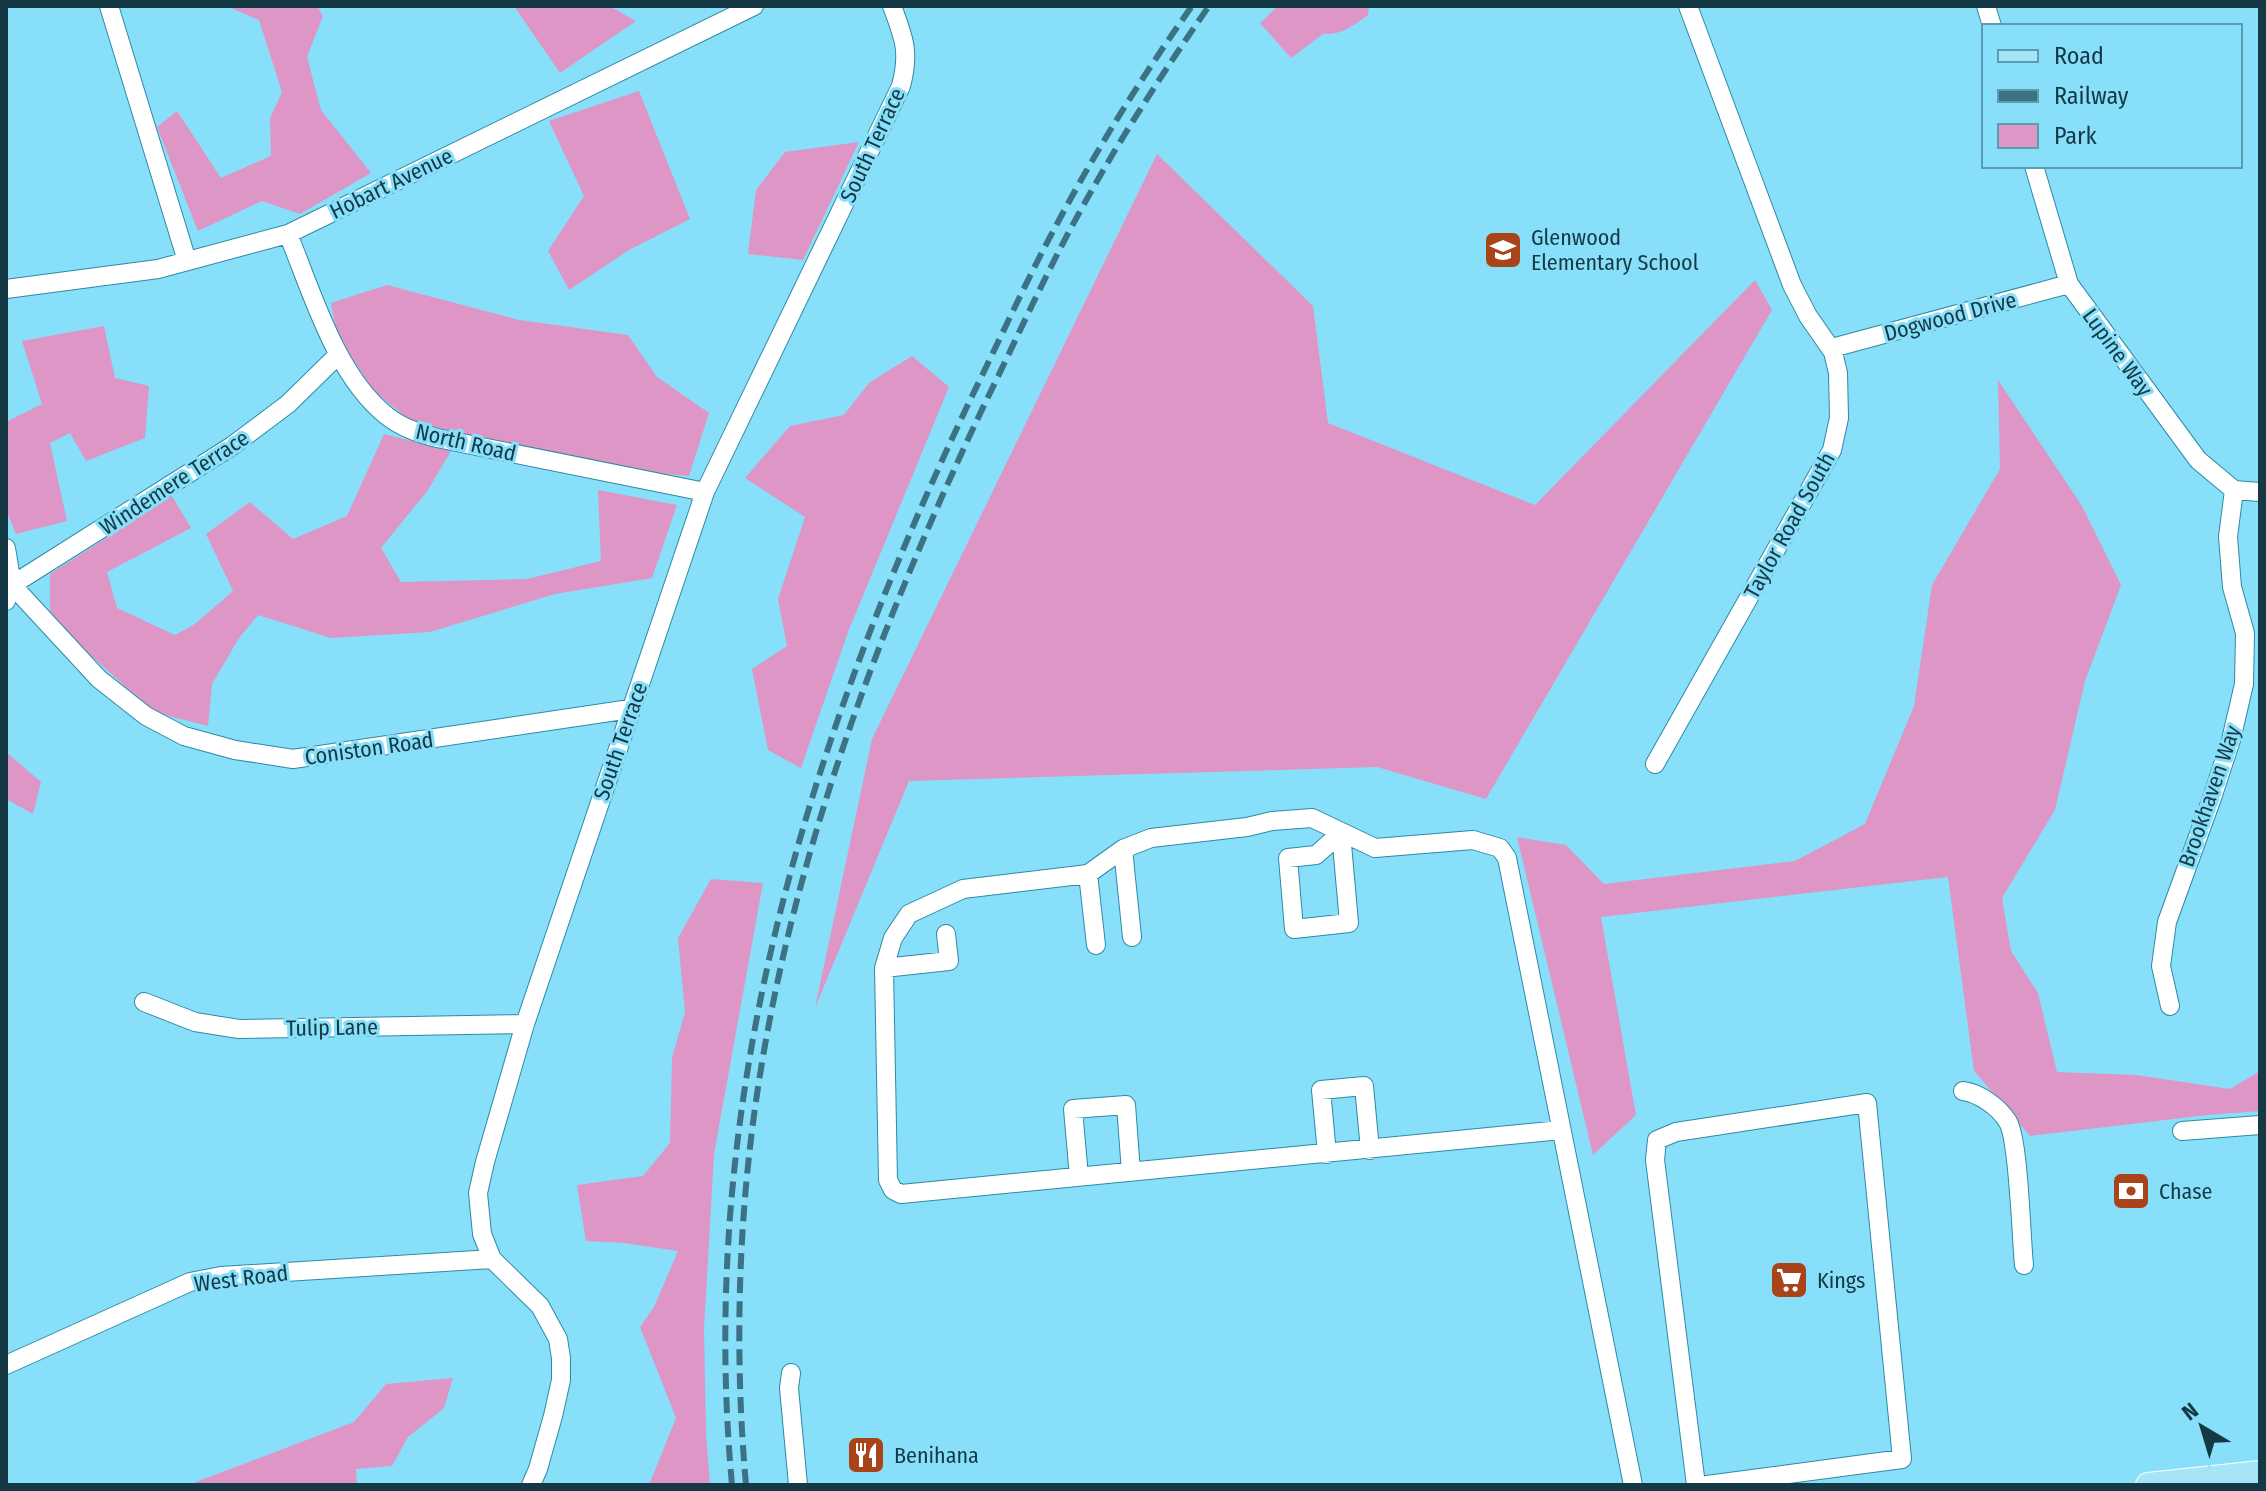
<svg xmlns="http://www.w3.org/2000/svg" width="2266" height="1491" font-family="'Fira Sans Condensed',sans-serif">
  <rect width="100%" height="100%" fill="#88dffa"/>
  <path fill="#de96c6" d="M226 6H317L323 16 307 57 321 110 371 173 300 214 262 201 198 231 157 127 177 111 221 178 271 156 270 118 282 92 259 20Z
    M514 6H609L636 21 560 73Z
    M1278 6H1369L1368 15C1353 26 1342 35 1323 34L1291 58 1260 23Z
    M639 91 690 219 629 250 569 290 548 251 584 196 549 121Z
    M859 142 803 260 748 254 756 190 785 152Z
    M1157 154 1313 306 1328 423 1535 505 1755 280 1772 310 1486 799 1377 767 909 781 815 1008 872 739Z
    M387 285 519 320 628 335 657 377 709 413 689 476 629 470 419 428 374 391 337 335 331 303Z
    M104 326 115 378 149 386 145 438 86 461 70 433 50 443 67 521 16 534 6 510V422L42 404 22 341Z
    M912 356 949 387 848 632 801 768 768 750 752 669 787 646 778 599 805 517 745 478 790 426 844 415 869 383Z
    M1998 380 2082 506 2121 585 2085 681 2055 810 2002 898 2011 951 2038 993 2057 1072 2136 1075 2230 1089 2260 1071V1111L2207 1115 2030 1136 1974 1071 1948 877 1601 917 1636 1115 1593 1155 1517 837 1566 845 1604 884 1795 861 1865 824 1914 706 1932 585 2000 469Z
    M384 434 451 451 428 490 381 548 401 582 527 579 601 561 598 490 677 505 652 578 555 594 430 632 331 638 258 615 239 638 212 684 208 726 153 712 50 618V574L172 496 191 528 107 572 117 608 175 635 195 624 233 591 206 534 250 502 293 539 347 516Z
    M6 752 41 782 33 814 6 799Z
    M711 879 763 883 714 1154 704 1329 706 1433 710 1485H649L676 1418 640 1327 654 1307 678 1251 624 1243 586 1241 577 1185 643 1176 670 1143 672 1058 685 1012 678 938Z
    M453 1378 444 1408 408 1437 392 1466 356 1469 357 1485H188L354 1422 386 1384Z"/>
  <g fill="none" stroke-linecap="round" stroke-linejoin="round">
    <g stroke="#2e8aa4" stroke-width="20">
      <path id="minor" d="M109 6 187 261
        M1986 6 1992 26
        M2034 166 2069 284 2198 460 2234 490 2260 492
        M288 234C312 292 336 376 387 416 402 428 419 433 437 438L705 492
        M6 289 158 269 288 234 754 6
        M1832 348 2069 284
        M6 548 12 585 99 679 146 716 184 736 235 750 293 759 630 709
        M6 601 12 585 232 446 288 404 338 355
        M1655 764 1832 450 1839 418 1838 373 1833 352 1808 316 1792 285 1688 6
        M1341 833 1349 923 1294 929 1288 858 1316 855Z
        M1123 849 1132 937
        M1088 874 1096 945
        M884 968 949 961 946 934
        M144 1002 195 1022 239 1029 525 1024
        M2170 1006 2161 966 2167 922 2212 798 2231 740 2244 684 2245 633 2232 587 2228 537 2234 490
        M1963 1091C1979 1093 1999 1107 2008 1122 2019 1141 2021 1237 2024 1265
        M1561 1130 901 1194 893 1190 888 1180 884 968 893 938 909 914 963 889 1088 874 1123 849 1151 838 1247 827 1272 821 1312 818 1375 848 1473 840 1500 848 1507 858 1633 1485
        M2182 1131 2260 1125
        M1327 1154 1321 1090 1364 1086 1370 1150
        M1079 1177 1073 1109 1126 1105 1131 1172
        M6 1365 190 1282 221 1276 492 1259
        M791 1373 789 1388 798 1485
        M531 1485 538 1469 553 1416 561 1380V1358L558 1339 540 1306 492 1259 482 1234 478 1193 485 1162 525 1024 705 492 901 86C910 52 904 38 892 6
        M1696 1485 1655 1160 1657 1140 1676 1132 1867 1103 1902 1459 1707 1485"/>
    </g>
    <g stroke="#fff" stroke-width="26">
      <path id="major" d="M2148 1485 2260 1473"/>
    </g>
    <use href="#minor" stroke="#fff" stroke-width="18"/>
    <use href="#major" stroke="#a6e5f8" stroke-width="24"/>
    <path stroke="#3c7283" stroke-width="6" stroke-dasharray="16 8" stroke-linecap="butt" d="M732 1485C696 1098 809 737 974 392 1002 335 1028 277 1058 222 1098 147 1143 75 1192 6
      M746 1485C734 1352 738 1214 759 1081 796 844 884 615 987 399 1015 342 1041 284 1071 228 1112 151 1159 78 1209 6"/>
  </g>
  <defs>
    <g id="school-square" transform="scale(2)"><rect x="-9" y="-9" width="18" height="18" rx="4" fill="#a94319" stroke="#88dffa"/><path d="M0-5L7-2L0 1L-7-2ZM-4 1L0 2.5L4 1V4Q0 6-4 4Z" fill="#fff"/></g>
    <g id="bank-square" transform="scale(2)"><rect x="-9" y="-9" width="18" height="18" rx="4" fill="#a94319" stroke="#88dffa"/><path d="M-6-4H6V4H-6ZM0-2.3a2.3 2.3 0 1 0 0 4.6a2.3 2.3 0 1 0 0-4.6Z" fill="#fff"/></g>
    <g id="supermarket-square" transform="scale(2)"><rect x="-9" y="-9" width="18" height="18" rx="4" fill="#a94319" stroke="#88dffa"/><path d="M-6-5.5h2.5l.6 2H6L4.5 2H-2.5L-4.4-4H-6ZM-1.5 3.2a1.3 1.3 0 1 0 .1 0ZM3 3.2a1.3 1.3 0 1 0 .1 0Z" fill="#fff"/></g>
    <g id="restaurant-square" transform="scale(2)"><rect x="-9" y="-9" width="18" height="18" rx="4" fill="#a94319" stroke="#88dffa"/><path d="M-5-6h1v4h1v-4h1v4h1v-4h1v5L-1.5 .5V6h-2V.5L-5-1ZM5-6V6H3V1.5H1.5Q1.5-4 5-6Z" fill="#fff"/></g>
  </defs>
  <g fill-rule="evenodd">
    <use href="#school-square" x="1503" y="250"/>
    <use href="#bank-square" x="2131" y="1191"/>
    <use href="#supermarket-square" x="1789" y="1280"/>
    <use href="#restaurant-square" x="866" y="1455"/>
  </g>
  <g text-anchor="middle" stroke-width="6" stroke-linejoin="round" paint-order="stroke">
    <g font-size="22" fill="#143944" stroke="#88dffa">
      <text transform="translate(872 145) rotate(-65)" y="8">South Terrace</text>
      <text transform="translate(391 183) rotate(-26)" y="8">Hobart Avenue</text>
      <text transform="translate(1950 316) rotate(-15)" y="8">Dogwood Drive</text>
      <text transform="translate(2118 352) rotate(54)" y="8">Lupine Way</text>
      <text transform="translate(466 442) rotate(13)" y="8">North Road</text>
      <text transform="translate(174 482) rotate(-33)" y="8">Windemere Terrace</text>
      <text transform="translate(1789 525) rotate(-61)" y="8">Taylor Road South</text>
      <text transform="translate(620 741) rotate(-71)" y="8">South Terrace</text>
      <text transform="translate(369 748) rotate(-8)" y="8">Coniston Road</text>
      <text transform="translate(2209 796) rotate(-71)" y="8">Brookhaven Way</text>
      <text transform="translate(332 1027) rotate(-1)" y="8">Tulip Lane</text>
      <text transform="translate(241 1278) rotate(-7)" y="8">West Road</text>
    </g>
    <g font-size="22" fill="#143944" stroke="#88dffa" text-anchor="start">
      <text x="1531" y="245">Glenwood<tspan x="1531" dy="25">Elementary School</tspan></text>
      <text x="2159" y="1199">Chase</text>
      <text x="1817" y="1288">Kings</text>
      <text x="894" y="1463">Benihana</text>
    </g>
  </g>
  <rect width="2266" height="1491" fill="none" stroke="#143944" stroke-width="16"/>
  <rect x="1982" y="24" width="260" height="144" fill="#88dffa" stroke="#5a9db1" stroke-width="2"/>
  <rect x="1998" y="50" width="40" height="12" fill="#a6e5f8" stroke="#5a9db1" stroke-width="2"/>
  <text x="2054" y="64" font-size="24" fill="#143944">Road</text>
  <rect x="1998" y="90" width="40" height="12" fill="#3c7283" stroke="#5a9db1" stroke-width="2"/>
  <text x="2054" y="104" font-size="24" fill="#143944">Railway</text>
  <rect x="1998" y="124" width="40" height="24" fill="#de96c6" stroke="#5a9db1" stroke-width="2"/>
  <text x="2054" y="144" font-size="24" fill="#143944">Park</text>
  <g transform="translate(2202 1427) rotate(322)" stroke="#88dffa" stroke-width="6" paint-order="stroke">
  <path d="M0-6L14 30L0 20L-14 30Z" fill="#143944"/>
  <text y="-12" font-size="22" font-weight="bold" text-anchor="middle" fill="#143944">N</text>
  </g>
</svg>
